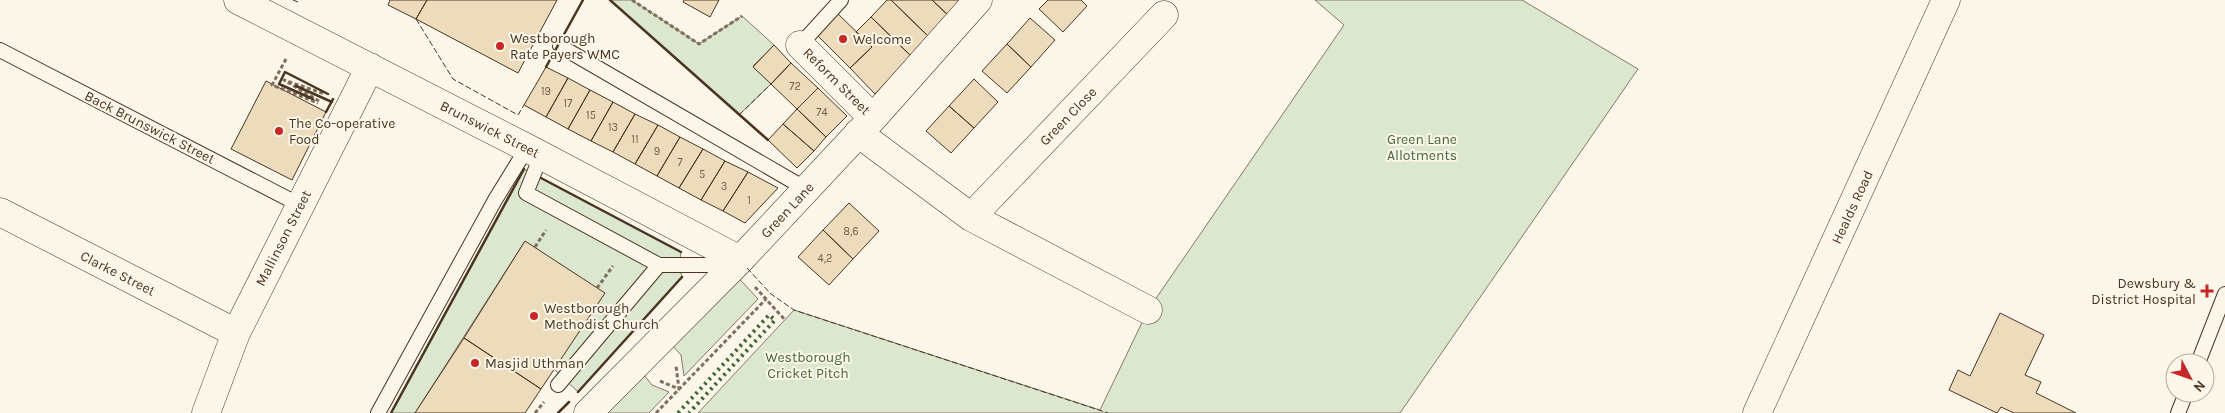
<svg xmlns="http://www.w3.org/2000/svg" width="2225" height="413" font-family="Karla,sans-serif">
  <rect width="100%" height="100%" fill="#fbf6e9"/>
  <path fill="#dce7d0" stroke="#887966" d="M610 0H632L699 44 742 16 774 45 753 66 771 84 739 115Z
    M1315 0H1522L1638 69 1400 413H698L794 310 1100 410 1148 310 1344 25Z
    M524 169 681 252 679 265 682 277 578 392 554 369 525 241 415 413H391Z
    M735 274 758 299 684 376 681 355 668 341Z
    M640 370 652 385 669 392 649 413H597Z"/>
  <path fill="#ecdcbc" stroke="#4a3520" d="M390 0H427L416 19 388 5Z
    M427 0H557L518 73 416 19Z
    M684 0H719L710 17 683 2Z
    M887 0H891L929 37 911 56 871 17Z
    M891 0H932L949 16 929 37Z
    M932 0H964L949 16Z
    M1048 0H1081L1087 6 1063 32 1039 9Z
    M833 9 872 47 850 68 813 31Z
    M871 17 911 56 875 94 850 68 872 47 856 32Z
    M1030 18 1055 40 1031 67 1007 44Z
    M1007 44 1031 67 1007 93 982 71Z
    M774 45 791 63 771 84 753 67Z
    M791 63 818 88 797 109 771 84Z
    M546 67 568 78 546 117 524 105Z
    M568 78 590 90 568 129 546 117Z
    M974 79 998 102 974 128 949 106Z
    M266 81 326 112 292 180 231 149Z
    M818 88 847 116 826 137 797 109Z
    M590 90 613 102 591 141 568 129Z
    M613 102 635 114 613 152 591 141Z
    M949 106 974 128 951 153 926 131Z
    M797 109 826 137 814 151 783 124Z
    M635 114 658 125 635 164 613 152Z
    M783 124 814 151 797 168 768 140Z
    M658 125 680 137 657 176 635 164Z
    M680 137 703 149 679 188 657 176Z
    M703 149 725 161 701 200 679 188Z
    M725 161 748 172 723 211 701 200Z
    M748 172 778 188 745 223 723 211Z
    M849 203 879 231 853 259 823 230Z
    M823 230 853 259 829 285 798 257Z
    M525 241 605 293 541 389 464 338Z
    M2000 313 2044 335 2025 375 2041 382 2036 393 2076 413H2014L2001 407 1997 413 1949 390 1958 370 1970 376Z
    M464 338 541 389 525 413H415Z"/>
  <g fill="none" stroke-linecap="round" stroke-linejoin="round">
    <g stroke="#4a3520" stroke-width="16">
      <path id="lane" d="M800 45 841 0
        M560 46 806 189
        M0 50 300 205
        M541 156 526 193 659 265
        M2198 363 2225 294
        M558 385 659 265H735
        M378 413 495 200 527 148
        M2178 413 2186 393"/>
    </g>
    <g stroke="#4a3520" stroke-width="29">
      <path id="street" d="M238 0 527 148 740 260
        M800 45 873 118
        M858 133 971 217 1148 310
        M0 212 236 333
        M971 217 1164 15
        M206 413 236 333 370 67
        M588 413 740 260 873 118 978 0"/>
    </g>
    <g stroke="#4a3520" stroke-width="29">
      <path id="secondary" d="M1757 413 1946 0"/>
    </g>
    <path stroke="#7f6f5c" stroke-width="3" stroke-dasharray="4 2.5" stroke-linecap="butt" d="M632 0 699 44 742 16
      M286 59 272 85 318 103
      M319 101 284 80 325 94
      M535 247 546 230
      M755 287 785 320
      M597 288 613 266
      M660 381 679 389 676 366
      M535 413 544 402
      M656 413 766 299"/>
    <use href="#lane" stroke="#fbf6e9" stroke-width="14"/>
    <use href="#street" stroke="#fbf6e9" stroke-width="28"/>
    <use href="#secondary" stroke="#fbf6e9" stroke-width="28"/>
    <path stroke="#436837" stroke-width="4" stroke-dasharray="2.5 4" stroke-linecap="butt" d="M678 413 769 315 775 320 689 413"/>
    <path stroke="#4a3520" stroke-width="1" stroke-dasharray="6 2.5" stroke-linecap="butt" d="M293 0 298 2
      M416 19 453 79 518 115 524 105
      M739 115 771 84
      M747 268 771 294 794 310 1108 413"/>
    <path stroke="#4a3520" stroke-width="2.5" d="M610 0 768 140
      M546 67 583 0
      M296 86 332 102
      M313 99 279 84 285 72 328 94
      M326 112 333 99
      M541 178 681 252
      M578 392 682 277
      M391 413 524 169
      M558 413 569 402"/>
  </g>
  <g fill="#c62828" stroke="#fbf6e9" stroke-width="2">
    <circle cx="843" cy="39" r="5"/>
    <circle cx="500" cy="46" r="5"/>
    <circle cx="279" cy="131" r="5"/>
    <path d="M2204.5 283.5h5v5h5v5h-5v5h-5v-5h-5v-5h5z"/>
    <circle cx="534" cy="316" r="5"/>
    <circle cx="475" cy="363" r="5"/>
  </g>
  <g text-anchor="middle" stroke-width="4" stroke-linejoin="round" paint-order="stroke">
    <g font-size="11" fill="#725f47">
      <text x="795" y="90">72</text>
      <text x="546" y="95">19</text>
      <text x="568" y="107">17</text>
      <text x="822" y="116">74</text>
      <text x="591" y="119">15</text>
      <text x="613" y="131">13</text>
      <text x="635" y="143">11</text>
      <text x="657" y="155">9</text>
      <text x="680" y="166">7</text>
      <text x="702" y="178">5</text>
      <text x="724" y="190">3</text>
      <text x="749" y="204">1</text>
      <text x="851" y="235">8,6</text>
      <text x="825" y="262">4,2</text>
    </g>
    <g font-size="14" fill="#4a3520" stroke="#fbf6e9" text-anchor="start">
      <text x="510" y="43">Westborough<tspan x="510" dy="16">Rate Payers WMC</tspan></text>
      <text x="853" y="44">Welcome</text>
      <text x="289" y="128">The Co-operative<tspan x="289" dy="16">Food</tspan></text>
      <text x="2196" y="288" text-anchor="end">Dewsbury &amp;<tspan x="2196" dy="16">District Hospital</tspan></text>
      <text x="544" y="313">Westborough<tspan x="544" dy="16">Methodist Church</tspan></text>
      <text x="485" y="368">Masjid Uthman</text>
    </g>
    <g font-size="14" fill="#4a3520" stroke="#fbf6e9">
      <text transform="translate(837 81) rotate(45)" y="5">Reform Street</text>
      <text transform="translate(1068 116) rotate(-46)" y="5">Green Close</text>
      <text transform="translate(150 127) rotate(27)" y="5">Back Brunswick Street</text>
      <text transform="translate(490 129) rotate(27)" y="5">Brunswick Street</text>
      <text transform="translate(1852 207) rotate(-65)" y="5">Healds Road</text>
      <text transform="translate(787 210) rotate(-47)" y="5">Green Lane</text>
      <text transform="translate(283 238) rotate(-63)" y="5">Mallinson Street</text>
      <text transform="translate(118 273) rotate(27)" y="5">Clarke Street</text>
    </g>
    <g font-size="14" fill="#436837" stroke="#fbf6e9">
      <text x="1422" y="144">Green Lane<tspan x="1422" dy="16">Allotments</tspan></text>
      <text x="808" y="362">Westborough<tspan x="808" dy="16">Cricket Pitch</tspan></text>
    </g>
  </g>
  <g transform="translate(2190 378) rotate(131)"><circle r="24" fill="#fbf6e9" stroke="#b4a999"/>
  <path d="M0-4L9 19L0 12L-9 19Z" fill="#c62828"/>
  <text y="-8" font-size="14" font-weight="bold" text-anchor="middle" fill="#4a3520">N</text>
  </g>
</svg>
